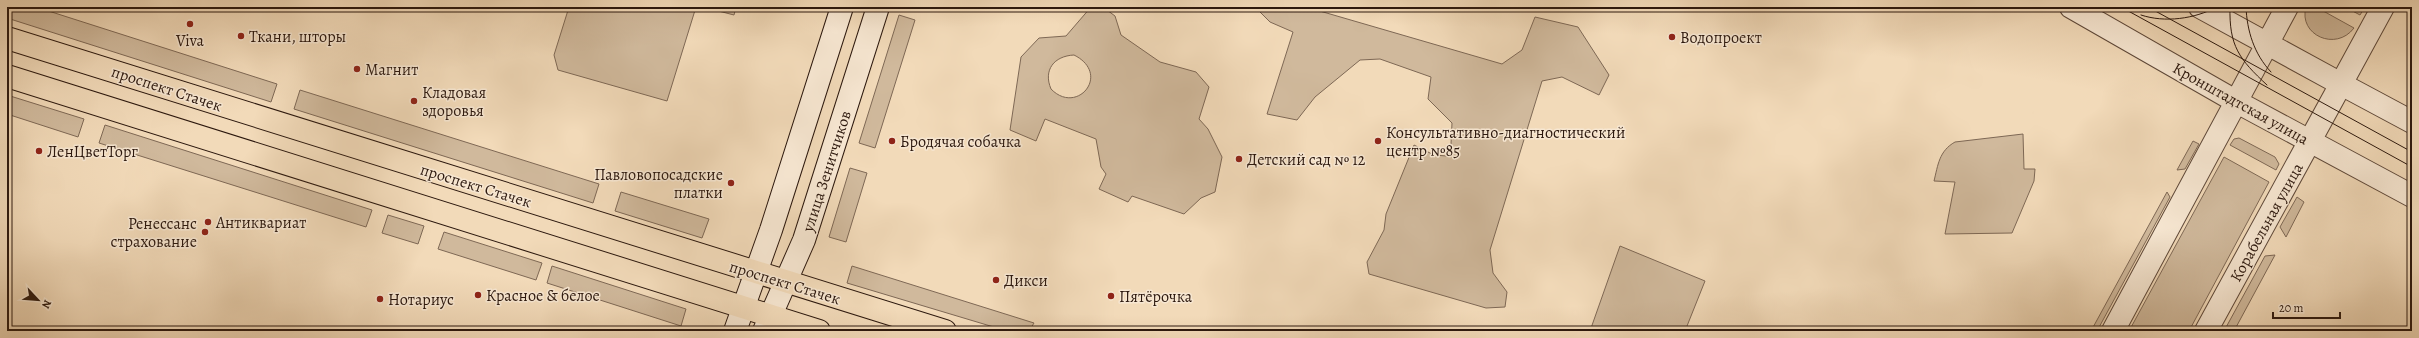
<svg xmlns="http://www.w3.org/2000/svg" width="2419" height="338" font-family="Alegreya,serif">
  <rect width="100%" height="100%" fill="#f2dab9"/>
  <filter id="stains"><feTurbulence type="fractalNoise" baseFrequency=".005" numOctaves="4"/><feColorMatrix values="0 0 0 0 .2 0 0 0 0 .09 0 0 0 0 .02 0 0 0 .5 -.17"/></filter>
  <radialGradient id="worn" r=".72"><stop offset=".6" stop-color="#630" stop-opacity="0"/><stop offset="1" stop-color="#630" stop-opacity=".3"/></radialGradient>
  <path fill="#d0b99c" stroke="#7e6855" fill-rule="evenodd" d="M7 7H36L277 84 271 102 7 18Z
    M569 7H696L667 101 558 70 554 55Z
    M703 7H736L734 15Z
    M1091 7H1103L1115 16 1121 35 1160 62 1196 72 1209 87 1199 119 1208 129 1222 157 1215 192 1201 198 1184 214 1132 196 1128 202 1099 189 1106 174 1101 167 1096 139 1045 119 1036 141 1010 130 1021 57 1039 38 1066 36ZM1074 55C1112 74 1077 116 1051 89 1043 70 1054 56 1074 55Z
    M1263 7H1306L1502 64 1522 50 1535 17 1578 27 1609 75 1599 95 1562 77 1542 81 1490 250 1493 273 1507 292 1505 307 1486 308 1369 274 1367 262 1384 230 1386 214 1414 145 1434 155 1447 156 1451 144 1452 123 1428 99 1431 77 1380 59 1360 60 1315 97 1297 120 1267 114 1293 32 1270 22 1260 12Z
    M2306 7H2316L2354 28C2336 52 2298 35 2306 7Z
    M2345 7H2365L2360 15Z
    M899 15 915 20 875 148 859 143Z
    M300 90 599 184 593 203 294 109Z
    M7 95 84 119 78 137 7 114Z
    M105 125 372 210 366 227 99 143Z
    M2023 134 2024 169H2035L2034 181 2012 233 1945 234 1955 182 1934 181C1938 165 1939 151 1955 142Z
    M2239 138 2275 157 2279 164 2276 170 2230 145 2234 139Z
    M2193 141 2199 144 2185 169 2177 170Z
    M2224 157 2269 182 2189 331H2129Z
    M850 168 867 173 846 242 829 237Z
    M621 192 709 219 702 238 615 211Z
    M2167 192 2170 197 2097 331H2091Z
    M2297 197 2304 202 2286 237 2280 227Z
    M388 215 424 226 418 244 382 233Z
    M444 232 542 263 536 280 438 249Z
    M1620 246 1705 281 1685 331H1590Z
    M2275 255 2234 331H2224L2265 256Z
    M552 266 686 309 681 326 547 283Z
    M852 266 1034 323 1029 331H1007L847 283Z"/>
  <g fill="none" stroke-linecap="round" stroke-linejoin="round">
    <g stroke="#5e4839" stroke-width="24">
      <path id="minor" d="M2071 7 2237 102 2412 196
        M2383 7 2341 84 2412 122
        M2113 331 2287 7"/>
    </g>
    <g stroke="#5e4839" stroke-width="24">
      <path id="tertiary" d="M2200 7 2341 84 2206 331"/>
    </g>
    <g stroke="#2c180e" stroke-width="24">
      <path id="secondary" d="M735 331 771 230 842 7
        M764 331 804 240 878 7"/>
    </g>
    <g stroke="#2c180e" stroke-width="24">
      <path id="primary" d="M7 38 945 331
        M7 76 819 331"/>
    </g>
    <use href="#minor" stroke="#f7e7d2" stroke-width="22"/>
    <use href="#tertiary" stroke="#f7e7d2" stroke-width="22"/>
    <use href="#secondary" stroke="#f7e7d2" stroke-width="22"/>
    <use href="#primary" stroke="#f2dab9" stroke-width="22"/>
    <path stroke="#2c180e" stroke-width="1" d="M2121 7 2412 167
      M2148 7 2412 152
      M2230 7C2229 46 2239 59 2267 85
      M2246 7C2247 31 2254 54 2271 72
      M2141 15C2165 23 2194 19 2217 7"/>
  </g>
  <g fill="#8f2418" stroke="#f7e7d2" stroke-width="1.5">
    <circle cx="190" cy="24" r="4"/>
    <circle cx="241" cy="36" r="4"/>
    <circle cx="1672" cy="37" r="4"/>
    <circle cx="357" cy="69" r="4"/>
    <circle cx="414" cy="101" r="4"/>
    <circle cx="892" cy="141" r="4"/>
    <circle cx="1378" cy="141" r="4"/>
    <circle cx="39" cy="151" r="4"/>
    <circle cx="1239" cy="159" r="4"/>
    <circle cx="731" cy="183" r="4"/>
    <circle cx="208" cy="222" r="4"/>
    <circle cx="205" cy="232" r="4"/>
    <circle cx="996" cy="280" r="4"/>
    <circle cx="478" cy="295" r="4"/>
    <circle cx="1111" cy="296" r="4"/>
    <circle cx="380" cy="299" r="4"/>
  </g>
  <g text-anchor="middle" stroke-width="3" stroke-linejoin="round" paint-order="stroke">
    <g font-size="16" fill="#2c180e" stroke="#f7e7d2" text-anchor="start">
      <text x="249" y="42">Ткани, шторы</text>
      <text x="1680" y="43">Водопроект</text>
      <text x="190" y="46" text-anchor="middle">Viva</text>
      <text x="365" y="75">Магнит</text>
      <text x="422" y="98">Кладовая<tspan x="422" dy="18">здоровья</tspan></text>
      <text x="1386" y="138">Консультативно-диагностический<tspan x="1386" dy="18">центр №85</tspan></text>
      <text x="900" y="147">Бродячая собачка</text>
      <text x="47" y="157">ЛенЦветТорг</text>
      <text x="1247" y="165">Детский сад № 12</text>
      <text x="723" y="180" text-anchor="end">Павловопосадские<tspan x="723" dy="18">платки</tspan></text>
      <text x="216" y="228">Антиквариат</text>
      <text x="197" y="229" text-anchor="end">Ренессанс<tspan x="197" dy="18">страхование</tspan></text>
      <text x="1004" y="286">Дикси</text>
      <text x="486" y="301">Красное &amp; белое</text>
      <text x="1119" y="302">Пятёрочка</text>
      <text x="388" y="305">Нотариус</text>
    </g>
    <g font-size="16" fill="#2c180e" stroke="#f7e7d2">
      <text transform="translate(167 88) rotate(18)" y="6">проспект Стачек</text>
      <text transform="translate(2241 103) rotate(29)" y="6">Кронштадтская улица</text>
      <text transform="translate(826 171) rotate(-72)" y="6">улица Зенитчиков</text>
      <text transform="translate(476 185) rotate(17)" y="6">проспект Стачек</text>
      <text transform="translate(2266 222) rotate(-61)" y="6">Корабельная улица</text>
      <text transform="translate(785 282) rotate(17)" y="6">проспект Стачек</text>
    </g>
  </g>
  <rect width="2419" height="338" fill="none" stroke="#f2dab9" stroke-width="24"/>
  <rect x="8" y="8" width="2403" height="322" fill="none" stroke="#2c180e" stroke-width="2"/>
  <rect x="12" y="12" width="2395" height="314" fill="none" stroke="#2c180e"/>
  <g transform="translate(38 300) rotate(116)" stroke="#f7e7d2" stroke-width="3" paint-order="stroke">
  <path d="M0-3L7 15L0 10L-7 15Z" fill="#2c180e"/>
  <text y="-6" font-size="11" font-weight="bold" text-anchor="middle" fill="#2c180e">N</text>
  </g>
  <path d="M2273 312v6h67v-6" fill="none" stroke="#2c180e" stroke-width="2"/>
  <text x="2279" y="312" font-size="12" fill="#2c180e" stroke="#f7e7d2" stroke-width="3" paint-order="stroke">20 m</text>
  <rect width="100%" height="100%" filter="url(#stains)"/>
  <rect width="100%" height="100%" fill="url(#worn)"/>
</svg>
